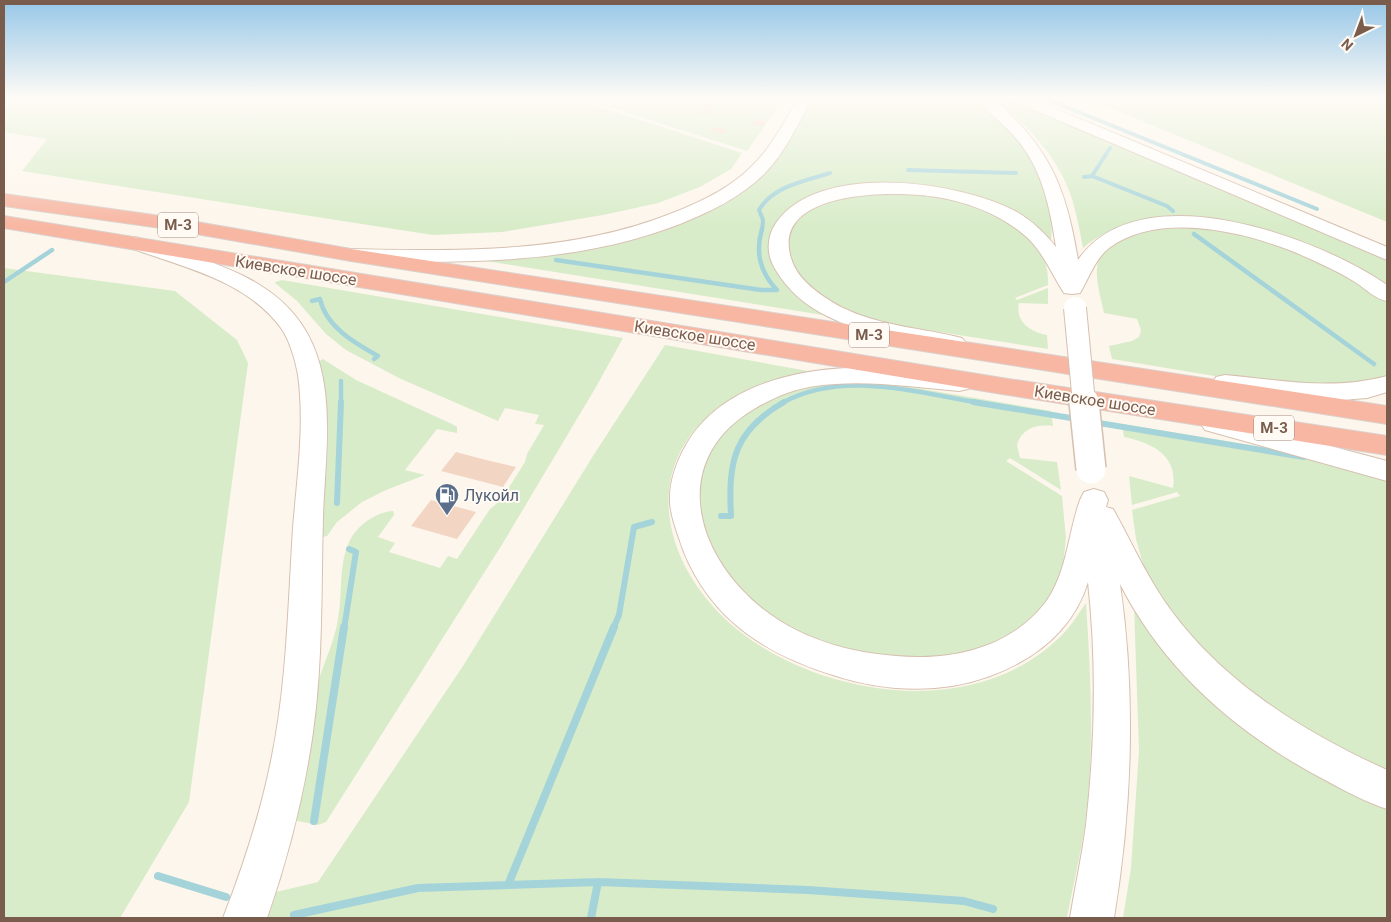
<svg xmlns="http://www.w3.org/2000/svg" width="1391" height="922" font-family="Roboto,sans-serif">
  <rect width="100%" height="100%" fill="#fdf6ec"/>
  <path fill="#d8ecc9" d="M4 98H573L742 153 731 169 700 187 658 203 603 215 502 232 433 235 22 171 47 139 4 132Z
    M581 98H784L747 151Z
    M812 98H975C1017 133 1057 182 1051 242L1001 206 855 185 827 190 802 199 783 214 773 228 769 251 775 269 784 283 798 296 829 316 486 261C571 257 661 244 734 197 746 190 757 182 767 172 787 151 798 122 812 98Z
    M993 98H1009L1387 260V288L1347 262 1316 248 1274 234 1135 223C1114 227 1099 235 1083 248 1080 232 1077 215 1072 199 1059 157 1026 124 993 98Z
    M1086 98H1345L1387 105V222Z
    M866 193C887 194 910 192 931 195 973 201 1028 221 1045 263 1048 270 1048 278 1048 285L1015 298 1017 300 1048 288V304L1019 303C1015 322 1031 332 1047 335L1048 349 895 325 851 313 816 294 790 265 788 233C811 202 830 200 866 193Z
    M1194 228 1246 234 1331 264 1384 299 1387 303V377L1351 386 1257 383 1112 359 1109 346 1132 341 1139 337 1141 330 1137 319 1104 313C1101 298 1093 274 1099 259 1111 230 1167 228 1194 228Z
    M4 268 175 291 237 340 248 363 189 802 120 918H4Z
    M282 280 623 338 596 387 503 543 326 822 318 825 293 820C300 779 305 736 314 696 320 670 334 645 338 619 343 592 338 565 350 540 358 525 376 512 393 511L394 515 378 537 395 543 389 552 440 568 448 556 457 559 490 509 501 500 525 462 527 454 544 425 535 424 539 415 505 408 498 421 401 379 346 350 326 334 297 301 275 283V282Z
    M665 345 808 371C781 378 751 386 727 401 632 465 664 574 743 634 787 667 840 685 894 690 956 695 1018 680 1063 634 1072 625 1079 613 1086 603 1091 679 1095 756 1084 832 1079 861 1072 890 1067 918H267L276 892 318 882 463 666 593 456Z
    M323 359 356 380 452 424 457 427V433L437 429 405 470 425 475 386 490 362 502 337 522 327 536 319 538 318 362Z
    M857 382 911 387 1051 411 1053 426C1037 424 1022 428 1017 445L1020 458 1057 462 1061 490 1010 458 1006 461 1062 496 1066 538 1062 573 1057 587 1038 616 1000 644 915 663 830 650 762 613 711 555 696 496 708 454 719 435 743 414 774 397 815 385Z
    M1122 424 1293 452 1387 478V775L1269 713 1174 623 1146 575 1136 539 1132 510 1180 496 1177 492 1132 505 1129 476 1173 488C1178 455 1152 443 1124 437Z
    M1134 605 1156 641 1182 671 1310 771 1365 801 1387 810V918H1123L1131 868 1139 751Z"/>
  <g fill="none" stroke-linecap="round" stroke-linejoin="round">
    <path stroke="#a5d3da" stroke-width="4" d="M1044 98 1317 209
      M1110 148 1092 176 1167 206 1173 211
      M908 170 1016 173
      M1084 177 1092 176
      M762 231 763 220 759 210C773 186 805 181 830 173"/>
    <path stroke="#a5d3da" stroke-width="4.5" d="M1194 234 1374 364
      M556 260 761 290H777C760 272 755 253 762 229
      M4 282 52 250
      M312 301 320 299C326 327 355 343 378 356L374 359
      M341 381V403
      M782 403C843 369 916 393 981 403"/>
    <path stroke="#a5d3da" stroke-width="6" d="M973 402 1077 419
      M1093 422 1304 457
      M337 503 341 402
      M721 516H731C728 461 734 431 784 402
      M344 629 356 552 349 549
      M613 629 619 615 634 527 652 522"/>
    <path stroke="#a5d3da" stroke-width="8" d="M314 821 344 627
      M158 876 226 897
      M508 885 614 627
      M294 915 418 888 598 882 808 890 964 901 993 909
      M591 918 598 882"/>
  </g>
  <path fill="#f3d5c3" d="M683 98H691L696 100 683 105 675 101Z
    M708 103 715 104 707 114 700 113Z
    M754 119 766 120 764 126 752 125Z
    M717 127 728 131 720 134 710 130Z
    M456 452 486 460 516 467 503 487 441 471Z
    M431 500 476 512 457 539 411 526Z"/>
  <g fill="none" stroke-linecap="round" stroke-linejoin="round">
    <g stroke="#d6c0b0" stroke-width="2">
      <path id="secondary" d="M798 98H812C798 124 785 153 764 174 741 197 710 212 680 224 575 265 463 263 352 261L345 259 342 255 345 251 352 249C459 251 568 254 670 214 699 203 729 189 751 167 772 147 784 122 798 98Z
        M977 98H993C1049 148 1066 185 1078 260 1139 171 1318 237 1387 285V301C1375 299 1366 289 1355 282 1344 275 1332 269 1321 264 1264 236 1165 207 1109 248 1095 259 1089 278 1080 293L1072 294 1064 293C1051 273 1042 249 1023 234 999 214 967 202 937 197 896 190 770 189 791 258 797 280 821 296 841 307 879 326 922 328 962 338L966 343 962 348 954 350C912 340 866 336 827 316 806 306 789 291 777 272 766 256 766 238 776 223 819 161 960 181 1017 212 1032 221 1045 233 1056 247 1050 207 1042 167 1014 136 1004 124 984 110 977 98Z
        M1011 98H1030L1387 247V260L1013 101Z
        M135 237C149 241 163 246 177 251 225 266 276 283 304 328 338 382 325 456 323 516 321 588 323 661 313 732 304 796 288 858 267 918H223C243 867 260 815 271 761 287 684 288 606 293 528 297 478 305 425 298 375 295 359 290 341 281 328 245 279 181 267 128 247L125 243 128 239Z
        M850 368 959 375 968 377 971 383 968 389 959 391C911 387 863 379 815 386 794 389 772 398 754 409 670 459 693 550 758 605 802 642 860 656 917 657 965 658 1015 642 1045 603 1067 574 1068 533 1080 500L1084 492 1094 489 1104 492 1108 500 1106 507 1113 509C1130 539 1144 571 1163 599 1217 679 1301 731 1387 770V809C1366 802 1345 791 1325 780 1239 735 1165 672 1120 584 1136 695 1132 808 1114 918H1070C1075 887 1082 856 1086 825 1095 744 1097 663 1088 582 1073 630 1036 659 990 676 941 694 886 692 836 676 800 665 765 650 736 625 710 603 689 571 679 538 675 527 671 515 670 503 669 482 676 463 686 445 718 389 789 370 850 368Z
        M1225 375C1281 380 1331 391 1387 376V392L1367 398 1327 401 1286 398 1216 389 1213 383 1216 377Z
        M1214 415 1387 461V481L1205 430 1201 424 1205 418Z"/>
    </g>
    <g stroke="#dad1cd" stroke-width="2">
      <path id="highway" d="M4 194 168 217 351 249 1387 406V424L351 261 168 229 4 206Z
        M4 216 1002 378 1387 436V455L1002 394 4 228Z"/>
    </g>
    <use href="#secondary" fill="#fff" fill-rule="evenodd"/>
    <use href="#highway" fill="#f7b7a3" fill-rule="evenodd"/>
    <g stroke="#d6c0b0" stroke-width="24" stroke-linecap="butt">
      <path id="secondary-bridge-far1" d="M1075 308 1084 403"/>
    </g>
    <g stroke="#d6c0b0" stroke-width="32" stroke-linecap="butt">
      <path id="secondary-bridge" d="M1084 402 1091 469"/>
    </g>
    <use href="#secondary-bridge-far1" stroke="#fff" stroke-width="22"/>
    <use href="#secondary-bridge" stroke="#fff" stroke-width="29"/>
  </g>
  <linearGradient id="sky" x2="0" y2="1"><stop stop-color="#97c7e8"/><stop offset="0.43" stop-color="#fefbf6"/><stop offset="1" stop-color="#fefbf6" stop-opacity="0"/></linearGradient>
  <rect width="1391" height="227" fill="url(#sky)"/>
  <defs>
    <g id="fuel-pin" transform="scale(1.25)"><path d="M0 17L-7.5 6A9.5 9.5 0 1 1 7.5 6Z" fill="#5c6f8a" stroke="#fffaf3"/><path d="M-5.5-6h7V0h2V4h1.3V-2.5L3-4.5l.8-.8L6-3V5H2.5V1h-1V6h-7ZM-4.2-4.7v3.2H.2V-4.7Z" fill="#fff"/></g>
  </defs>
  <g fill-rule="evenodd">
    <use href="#fuel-pin" x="447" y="495"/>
  </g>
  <g text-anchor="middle" stroke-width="4" stroke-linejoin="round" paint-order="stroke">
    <g fill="#fffaf3" stroke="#a28b7f" stroke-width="1">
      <rect x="158" y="212.5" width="40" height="25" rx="4"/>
      <rect x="849" y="322.5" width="40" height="25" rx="4"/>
      <rect x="1254" y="415.5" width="40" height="25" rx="4"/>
    </g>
    <g font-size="15" font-weight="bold" fill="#7a5c4d">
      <text x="178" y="230">М-3</text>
      <text x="869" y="340">М-3</text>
      <text x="1274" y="433">М-3</text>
    </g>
    <g font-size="16" fill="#7a5c4d" stroke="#fffaf3">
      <text transform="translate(296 270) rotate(9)" y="6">Киевское шоссе</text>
      <text transform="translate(695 335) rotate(9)" y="6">Киевское шоссе</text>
      <text transform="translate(1095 400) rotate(9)" y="6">Киевское шоссе</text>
    </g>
    <g font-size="16" fill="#4e5e75" stroke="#fffaf3" text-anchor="start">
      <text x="464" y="501">Лукойл</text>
    </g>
  </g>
  <rect width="1391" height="922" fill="none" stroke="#7a5c4d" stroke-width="10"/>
  <g transform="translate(1356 35) rotate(222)" stroke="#fffaf3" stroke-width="4" paint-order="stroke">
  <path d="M0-4L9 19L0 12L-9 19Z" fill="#7a5c4d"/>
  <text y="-8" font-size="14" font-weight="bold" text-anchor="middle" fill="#7a5c4d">N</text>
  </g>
</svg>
